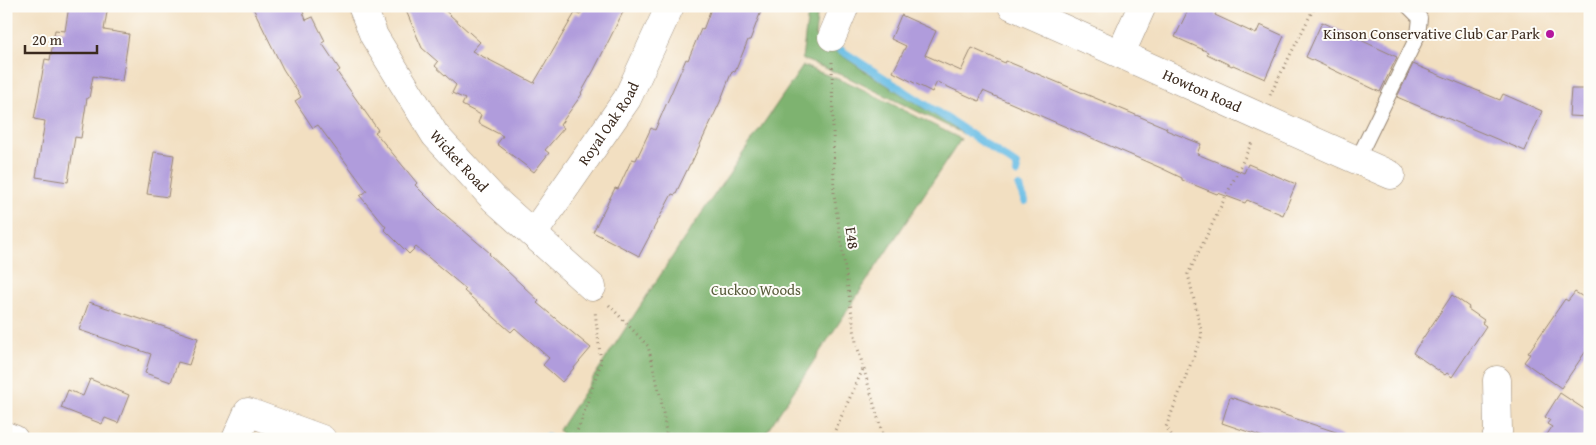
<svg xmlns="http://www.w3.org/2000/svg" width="1596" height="445" font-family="'Gentium Book Plus',serif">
  <rect width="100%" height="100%" fill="#fdfcf7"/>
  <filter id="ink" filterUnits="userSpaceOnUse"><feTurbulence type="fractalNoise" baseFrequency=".02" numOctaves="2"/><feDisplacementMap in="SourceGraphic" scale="10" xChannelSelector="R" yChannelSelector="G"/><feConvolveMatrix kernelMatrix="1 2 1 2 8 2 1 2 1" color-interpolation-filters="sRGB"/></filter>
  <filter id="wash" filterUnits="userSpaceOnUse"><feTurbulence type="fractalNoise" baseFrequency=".0096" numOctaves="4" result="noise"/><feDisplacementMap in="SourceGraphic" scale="20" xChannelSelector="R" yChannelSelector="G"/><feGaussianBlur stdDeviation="1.12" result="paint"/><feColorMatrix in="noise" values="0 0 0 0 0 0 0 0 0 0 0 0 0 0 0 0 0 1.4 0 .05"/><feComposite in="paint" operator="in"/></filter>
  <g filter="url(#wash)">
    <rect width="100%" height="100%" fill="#f2dfc1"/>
    <path fill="#7eb36f" stroke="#5c6e46" d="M809 6H818L815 36 830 38V47L863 70 966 135 845 76 802 59Z
      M803 66 854 85 961 139 762 439H565L559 430 684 239Z"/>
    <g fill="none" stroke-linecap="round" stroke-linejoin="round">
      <path stroke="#69bde5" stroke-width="8" d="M836 47 957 125 1016 165 1017 173
        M1019 187 1025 201
        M547 437 549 439"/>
    </g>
    <g id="blocks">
      <path fill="#b09cdc" d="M69 6H108L104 30 129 34 122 81 93 76 89 98H87L81 138 75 137 68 182 36 177 45 121 34 119 45 59 50 60 55 30 65 31Z
        M252 6H301L306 20 313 17 325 41 322 43 340 70 337 72 378 130 375 132 417 183 415 185 442 212 490 253 489 254 539 301 537 303 591 348 562 382 543 365 549 358 515 328 511 332 464 291 466 289 416 247 409 254 384 229 386 227 360 196 367 191 318 125 313 128 295 101 301 97 283 69Z
        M404 6H440L480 42 472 51 534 83 575 13 580 15 585 6H626L594 70 581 93 582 94 560 125 564 128 545 150 549 153 534 172 497 144 503 136 478 123 481 115 462 105 465 99 452 93 456 85 435 66 438 62 422 48Z
        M712 6H763L750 40H748L735 72 732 71 720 102 691 164H690L675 195 672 194 639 256 593 232 615 188 618 189 632 159 636 160 651 128 655 130 686 59 688 60 701 29 703 30Z
        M1190 6H1219L1215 15 1256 34 1260 25 1284 36 1265 79 1233 65 1232 66 1207 54 1208 52 1175 37Z
        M901 15 936 31 925 55 961 71 972 48 1005 63 1006 61 1040 75 1167 128 1166 130 1201 144 1197 154 1244 173 1248 164 1296 184 1283 215 1247 200 1245 203 1218 193 1217 194 1182 180V178L1161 168 983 91 979 101 937 82 932 92 893 72 906 46 891 39Z
        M1322 22 1397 57 1380 92 1306 57Z
        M1413 64 1500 100 1503 94 1542 111 1525 151 1397 97Z
        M1571 89H1590V117L1569 116Z
        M154 152 174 155 168 197 147 194Z
        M1575 292 1590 301V345L1561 388 1524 362 1530 354 1528 353 1565 299 1568 301Z
        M1452 295 1469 307 1468 309 1484 320 1482 323 1486 326 1452 377 1447 373 1445 375 1413 353Z
        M89 302 198 338 189 365 178 362 171 382 145 373 151 354 79 330Z
        M90 379 129 395 118 423 105 418 102 424 61 408 68 390 83 396Z
        M1560 393 1590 413V427L1582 439H1544L1552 427 1547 424 1550 420 1545 417Z
        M1230 397 1345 435 1344 439H1269L1222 423Z"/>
    </g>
  </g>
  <g filter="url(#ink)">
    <use href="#blocks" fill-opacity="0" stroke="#968470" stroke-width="1"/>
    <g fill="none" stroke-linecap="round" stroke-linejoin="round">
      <g stroke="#968470" stroke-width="16">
        <path id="service" d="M1357 160 1418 35 1420 18 1408 6"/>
      </g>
      <g stroke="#968470" stroke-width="29">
        <g id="minor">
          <path id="s1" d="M362 6 374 36 435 135 494 199 592 287"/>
          <path id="s2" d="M1012 6C1139 61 1264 120 1391 175"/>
          <path d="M832 37 845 6"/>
          <path d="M1121 53 1142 6"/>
          <path id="s3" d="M533 234 627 99 670 6"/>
          <path d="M6 436 14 439"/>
          <path d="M236 439 248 412 322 439"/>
          <path d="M1496 439 1498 432 1497 380"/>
        </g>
      </g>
      <path stroke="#968470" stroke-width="3" stroke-dasharray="1 4" stroke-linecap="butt" d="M832 62 834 194 856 342 884 439
        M1270 95 1315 6
        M609 305 648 346 661 399 667 439
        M573 439 579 427 601 362 595 311
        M831 439 863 369
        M1174 439 1166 427 1202 335 1188 274 1253 140"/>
      <use href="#service" stroke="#fff" stroke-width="14"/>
      <use href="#minor" stroke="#fff" stroke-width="28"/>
    </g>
  </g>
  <circle fill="#b5179e" stroke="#fdfcf7" stroke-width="2" cx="1550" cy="34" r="5"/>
  <g text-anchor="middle" stroke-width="4" stroke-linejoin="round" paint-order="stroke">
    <g font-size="15" fill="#3b2a1e" stroke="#fdfcf7" text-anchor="end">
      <text x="1540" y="39">Kinson Conservative Club Car Park</text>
    </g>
    <g font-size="15" fill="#3b2a1e" stroke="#fdfcf7">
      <text dy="5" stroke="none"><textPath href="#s2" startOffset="208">Howton Road</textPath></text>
      <text dy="5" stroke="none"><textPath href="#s3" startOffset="134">Royal Oak Road</textPath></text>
      <text dy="5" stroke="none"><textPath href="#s1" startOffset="184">Wicket Road</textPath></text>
      <text transform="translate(852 238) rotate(82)" y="5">E48</text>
    </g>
    <g font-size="15" fill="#595c3c" stroke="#fdfcf7">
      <text x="756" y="295">Cuckoo Woods</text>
    </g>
  </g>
  <rect width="1596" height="445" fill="none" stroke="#fdfcf7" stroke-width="25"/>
  <path d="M25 45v8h72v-8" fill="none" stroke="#3b2a1e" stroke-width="2.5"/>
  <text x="32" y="45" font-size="15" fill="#3b2a1e" stroke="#fdfcf7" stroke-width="4" paint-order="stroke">20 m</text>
</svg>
